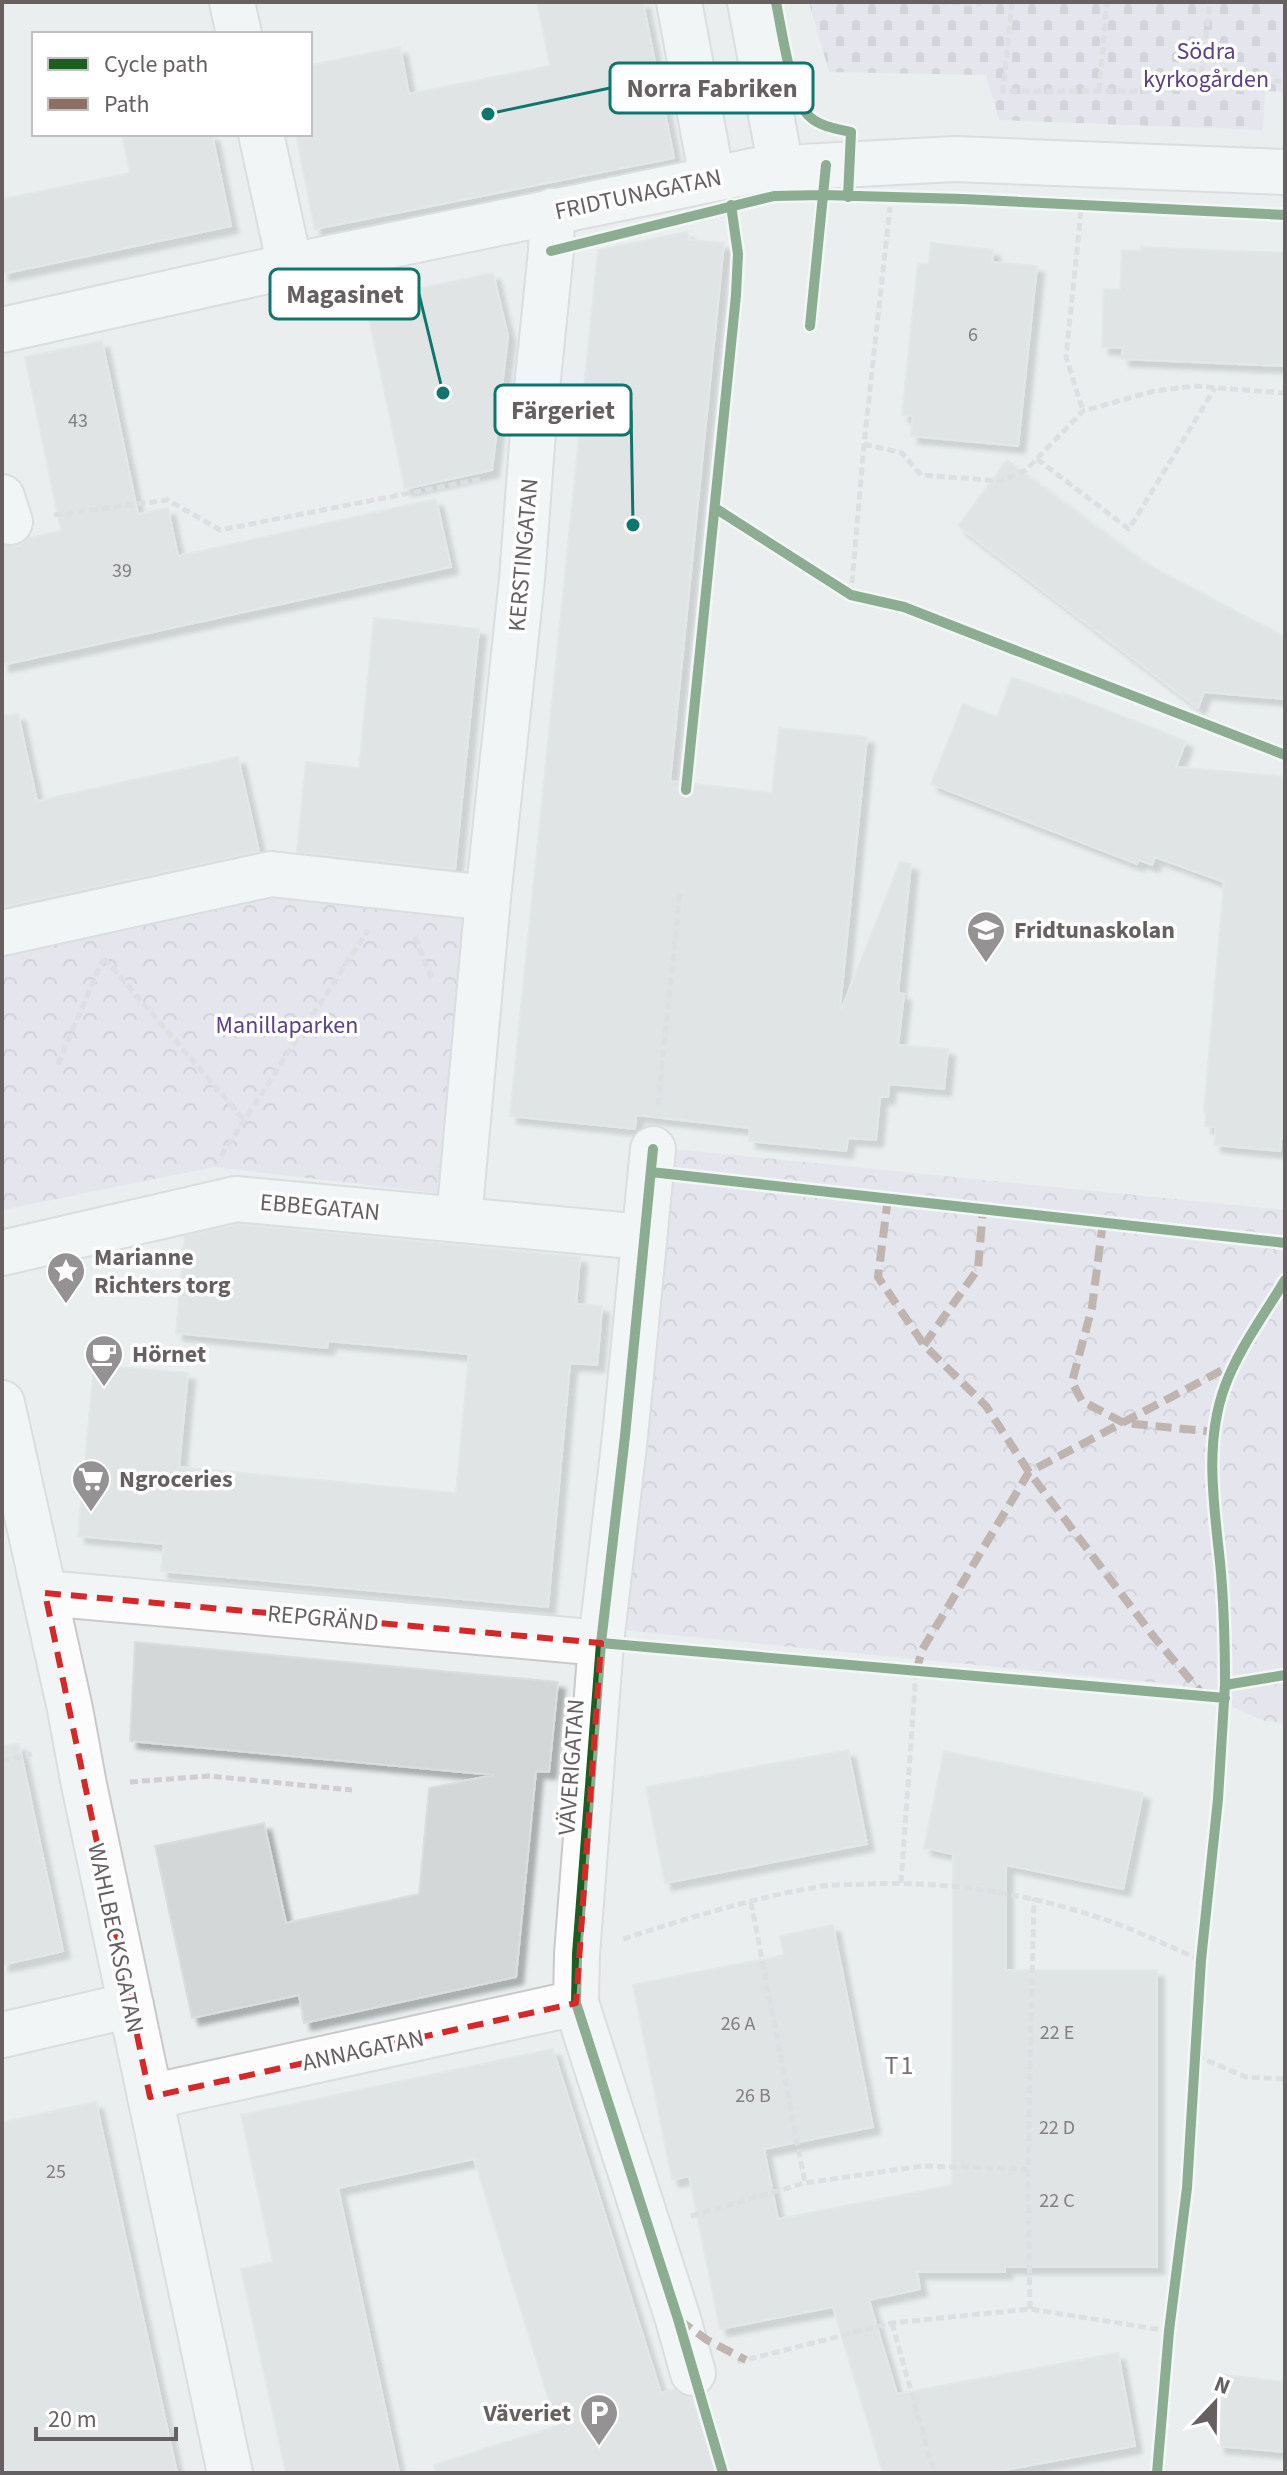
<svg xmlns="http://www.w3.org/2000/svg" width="1287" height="2475" font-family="'Source Sans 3',sans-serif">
  <defs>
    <pattern id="cemetery-stones" width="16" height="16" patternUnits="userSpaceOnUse" patternTransform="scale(2)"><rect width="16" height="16" fill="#ddd9ea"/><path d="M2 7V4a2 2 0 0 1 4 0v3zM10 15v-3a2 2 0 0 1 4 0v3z" fill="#b7b3c1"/></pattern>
    <pattern id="park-crowns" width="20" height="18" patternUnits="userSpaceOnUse" patternTransform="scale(2)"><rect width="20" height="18" fill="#ddd9ea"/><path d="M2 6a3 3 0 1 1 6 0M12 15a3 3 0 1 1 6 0" fill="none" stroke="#b7b3c1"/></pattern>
    <filter id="shadow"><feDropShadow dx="7" dy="7" stdDeviation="2" flood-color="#0004"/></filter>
  </defs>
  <rect width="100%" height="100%" fill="#eaeeef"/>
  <path fill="url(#cemetery-stones)" d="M809 2H1285V92L1265 91 1263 130 999 120 986 75 829 72Z"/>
  <path fill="url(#park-crowns)" d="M271 874 472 897 445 1194 214 1167 2 1210V934Z
    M663 1148 1285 1210V1723L1265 1721 1181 1685 620 1630Z"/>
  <path fill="#d4d7d7" stroke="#dadede" stroke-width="2" filter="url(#shadow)" d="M537 2H643L674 158 315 229 296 134H310V65L400 47 409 94 550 66Z
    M122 134H212L231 226 2 274V199L130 173Z
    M687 232 689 240 724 243 670 781 772 793 779 728 867 737 840 1008H842L900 862 911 864 898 993 904 994 898 1045 948 1049 944 1089 889 1084 888 1097H880L876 1140 848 1138 846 1151 749 1141 750 1128 636 1115 635 1129 510 1116 598 250Z
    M931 243 993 250 992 262 1037 266 1018 446 911 436 913 416 902 415 918 263 929 264Z
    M1141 247 1285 253V366L1122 359 1123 348 1102 347 1104 289 1120 290 1122 250 1141 251Z
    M493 273 508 336 492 470 405 489 365 300Z
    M102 341 138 514 168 508 178 556 436 499 451 567 2 665V545L17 546 29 538 61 531 25 357Z
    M1007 460 1148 565 1285 637V699L1204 692 1198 708 958 526Z
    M374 618 479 629 455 869 297 852 306 762 359 768Z
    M1012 677 1063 696V693L1186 741 1176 767 1285 777V1138H1281L1280 1151 1214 1145 1216 1127 1205 1126 1206 1112H1204L1224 882 1155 857 1152 865 1139 860 1137 864 931 784 963 704 997 717Z
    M18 714 37 801 238 757 259 851 2 907V716Z
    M238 1224 580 1257 576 1304 602 1306 600 1333 597 1365 570 1363 548 1607 161 1571 164 1544 78 1536 94 1365 188 1373 179 1467 456 1493 469 1354 328 1341 327 1348 176 1333 185 1236Z
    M135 1642 558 1682 549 1772 536 1771 516 1977 304 2023 299 1995 192 2018 155 1846 264 1823 286 1923 419 1894 429 1788 494 1775 130 1741Z
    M19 1744 63 1951 2 1965V1746Z
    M848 1750 867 1844 665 1883 646 1787Z
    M944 1751 1143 1793 1123 1889 1006 1865V1970H1157V2267H1005V2272H917L920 2289 869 2300 897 2394 1118 2353 1135 2446 988 2473H883L833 2307 720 2329 689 2176 672 2180 633 1985 784 1955 780 1936 833 1925 873 2127 764 2149 778 2219 952 2185 953 1854 924 1848Z
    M553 2049 661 2393 674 2389 686 2397H692L716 2473H436L434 2465 557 2426 474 2159 338 2188 399 2473H286L241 2269 273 2262 241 2115Z
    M96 2102 177 2473H2V2122Z
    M1225 2375 1285 2382V2452L1218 2446Z"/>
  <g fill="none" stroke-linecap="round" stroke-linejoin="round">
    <g stroke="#c9c9ca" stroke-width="48">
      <path id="minor" d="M232 2 239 34
        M679 2 712 178
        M750 2 781 168
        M261 134 290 266
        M2 330 290 266 762 169 955 159 1285 172
        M2 497 10 522
        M2 933 271 874 488 898
        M653 1149 625 1436 601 1643 577 1954 576 2003 678 2319 693 2373
        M459 1219 488 898 522 579 534 418 551 251 552 211
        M2 1253 236 1199 643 1237
        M2 1403 70 1709 84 1785 230 2473
        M45 1593 601 1643
        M2 2035 131 2005
        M150 2097 576 2003"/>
    </g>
    <path stroke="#d1cdd2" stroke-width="5" stroke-dasharray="8 4" stroke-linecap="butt" d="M928 2 980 4V2
      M1012 2 1003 91H1158L1229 82 1285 81
      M1200 86 1210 2
      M1099 91 1107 2
      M1081 211 1066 357 1083 411
      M864 444 902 453 921 475 1001 481 1026 470 1083 411 1154 391 1194 386 1285 393
      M1037 459 1129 529 1215 388
      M54 515 168 500 220 530 482 479
      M851 595 864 444 890 207
      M415 937 432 979
      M104 958 245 1121
      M58 1064 103 959
      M658 1105 680 891
      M221 1156 368 930
      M2 1761 32 1754
      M130 1782 209 1776 352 1790
      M901 1883 916 1672
      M751 1902 805 2183
      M623 1939C688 1918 756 1897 823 1886 837 1884 852 1885 866 1884 943 1881 1021 1892 1094 1916 1130 1927 1166 1945 1201 1960
      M1196 2056 1246 2077 1285 2079
      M691 2216 805 2183 922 2166 1028 2169
      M1030 2309 1028 2169 1034 1898
      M892 2323 934 2473
      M737 2362 892 2323 1030 2309 1169 2331"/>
    <use href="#minor" stroke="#fcfcfd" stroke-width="44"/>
    <path stroke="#8d6e63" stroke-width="8" stroke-dasharray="16 8" stroke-linecap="butt" d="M888 1198 878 1277 924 1345 986 1406 1029 1472 1154 1637 1205 1697
      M1103 1222 1092 1307 1072 1382 1082 1401 1124 1423 1215 1432
      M924 1345 978 1269 983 1209
      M916 1672 922 1650 1029 1472 1232 1365
      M678 2319 707 2340 746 2360"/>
    <g stroke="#fff" stroke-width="15">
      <path id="cycleway" d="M776 2C781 27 792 102 810 117 821 127 838 129 851 132L848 197
        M551 251 774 196 823 195 963 199 1285 215
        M810 326 826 165
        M715 508 851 595 904 607 1285 755
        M686 790 736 295 738 254 731 205
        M653 1149 625 1436 601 1643 577 1954 576 2003 678 2319 723 2473
        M651 1172 1285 1243
        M601 1643 1225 1698
        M1225 1685C1225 1644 1224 1603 1220 1562 1214 1505 1204 1442 1225 1386 1239 1348 1265 1314 1285 1280
        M1157 2473 1169 2331 1187 2188 1201 1960 1218 1799 1225 1685 1285 1675"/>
    </g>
    <use href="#cycleway" stroke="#1b5e20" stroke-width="10"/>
  </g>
  <path d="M0 0H1287V2475H0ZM45 1593 601 1643 576 2003 150 2097Z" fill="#eaeeef" fill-opacity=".55" fill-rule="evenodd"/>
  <path fill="none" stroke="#d62828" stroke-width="6" stroke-dasharray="16 10" stroke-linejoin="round" d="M45 1593 601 1643 576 2003 150 2097Z"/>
  <defs>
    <g id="school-pin" transform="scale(2)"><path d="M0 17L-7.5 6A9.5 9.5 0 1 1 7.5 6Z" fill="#959293" stroke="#fff"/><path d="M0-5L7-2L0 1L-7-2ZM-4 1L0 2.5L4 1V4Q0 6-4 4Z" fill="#fff"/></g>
    <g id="sight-pin" transform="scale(2)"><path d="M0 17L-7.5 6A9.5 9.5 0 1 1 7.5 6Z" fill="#959293" stroke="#fff"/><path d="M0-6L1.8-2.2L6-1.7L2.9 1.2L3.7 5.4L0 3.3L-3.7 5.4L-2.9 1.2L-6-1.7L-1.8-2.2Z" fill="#fff"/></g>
    <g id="cafe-pin" transform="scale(2)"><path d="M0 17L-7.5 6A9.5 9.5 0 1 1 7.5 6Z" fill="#959293" stroke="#fff"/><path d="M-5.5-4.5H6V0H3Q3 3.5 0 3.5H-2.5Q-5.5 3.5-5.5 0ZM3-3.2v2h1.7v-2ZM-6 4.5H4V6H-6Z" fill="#fff"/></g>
    <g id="supermarket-pin" transform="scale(2)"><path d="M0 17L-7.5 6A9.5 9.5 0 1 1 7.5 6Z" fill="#959293" stroke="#fff"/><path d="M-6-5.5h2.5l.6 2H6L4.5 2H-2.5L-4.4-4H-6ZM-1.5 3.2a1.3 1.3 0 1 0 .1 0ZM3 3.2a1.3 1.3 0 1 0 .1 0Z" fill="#fff"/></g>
    <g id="parking-pin" transform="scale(2)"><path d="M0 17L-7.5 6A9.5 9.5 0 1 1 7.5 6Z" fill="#959293" stroke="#fff"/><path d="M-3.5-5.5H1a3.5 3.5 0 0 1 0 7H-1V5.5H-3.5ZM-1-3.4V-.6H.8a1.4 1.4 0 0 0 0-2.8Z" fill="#fff"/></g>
  </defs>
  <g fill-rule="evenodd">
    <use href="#school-pin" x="986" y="930"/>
    <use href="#sight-pin" x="66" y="1271"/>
    <use href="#cafe-pin" x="104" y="1354"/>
    <use href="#supermarket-pin" x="91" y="1479"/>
    <use href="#parking-pin" x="599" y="2413"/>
  </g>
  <g text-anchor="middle" stroke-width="7" stroke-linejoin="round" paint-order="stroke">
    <g font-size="20" fill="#837e7f">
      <text x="973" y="341">6</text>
      <text x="78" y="427">43</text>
      <text x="122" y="577">39</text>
      <text x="738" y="2030">26 A</text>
      <text x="1057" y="2039">22 E</text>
      <text x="753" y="2102">26 B</text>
      <text x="1057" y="2134">22 D</text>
      <text x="56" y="2178">25</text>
      <text x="1057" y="2207">22 C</text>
    </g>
    <g font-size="24" fill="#5c4185" stroke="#fff">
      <text x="1206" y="59">Södra<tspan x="1206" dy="28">kyrkogården</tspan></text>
      <text x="287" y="1033">Manillaparken</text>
    </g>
    <g font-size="24" fill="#676061" stroke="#fff">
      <text transform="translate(638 194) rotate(-12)" y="8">FRIDTUNAGATAN</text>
      <text transform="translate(523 555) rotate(-85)" y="8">KERSTINGATAN</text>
      <text transform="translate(320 1207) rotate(5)" y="8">EBBEGATAN</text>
      <text transform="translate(323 1618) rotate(5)" y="8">REPGRÄND</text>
      <text transform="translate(571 1767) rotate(-86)" y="8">VÄVERIGATAN</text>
      <text transform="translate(116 1938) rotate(78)" y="8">WAHLBECKSGATAN</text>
      <text transform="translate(363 2050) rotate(-12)" y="8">ANNAGATAN</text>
    </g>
    <g font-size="24" font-weight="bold" fill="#676061" stroke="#fff" text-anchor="start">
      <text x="1014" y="938">Fridtunaskolan</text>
      <text x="94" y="1265">Marianne<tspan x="94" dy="28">Richters torg</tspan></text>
      <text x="132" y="1362">Hörnet</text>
      <text x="119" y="1487">Ngroceries</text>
      <text x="571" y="2421" text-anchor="end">Väveriet</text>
    </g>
    <g font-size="26" letter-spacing="2" fill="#797172" stroke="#fff">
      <text x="900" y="2074">T1</text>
    </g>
  </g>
  <path fill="none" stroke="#0f766e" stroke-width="3" d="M488 114L610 88M443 393L419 294M633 525L631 410"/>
  <g fill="#0f766e" stroke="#fff" stroke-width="3">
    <circle cx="488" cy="114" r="8"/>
    <circle cx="443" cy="393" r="8"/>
    <circle cx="633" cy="525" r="8"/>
  </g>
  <g fill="#fff" stroke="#0f766e" stroke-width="3">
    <rect x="610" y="63" width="203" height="50" rx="8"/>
    <rect x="270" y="269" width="149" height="50" rx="8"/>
    <rect x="495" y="385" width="136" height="50" rx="8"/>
  </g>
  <g font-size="26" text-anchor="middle" font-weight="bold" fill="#676061">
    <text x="712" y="97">Norra Fabriken</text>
    <text x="345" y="303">Magasinet</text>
    <text x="563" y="419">Färgeriet</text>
  </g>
  <rect width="1287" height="2475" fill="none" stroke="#676061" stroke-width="8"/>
  <rect x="32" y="32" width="280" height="104" fill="#ffffff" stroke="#c2bfc0" stroke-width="2"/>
  <rect x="48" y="58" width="40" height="12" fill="#1b5e20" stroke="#c2bfc0" stroke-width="2"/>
  <text x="104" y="72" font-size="24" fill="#676061">Cycle path</text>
  <rect x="48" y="98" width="40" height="12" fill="#8d6e63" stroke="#c2bfc0" stroke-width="2"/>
  <text x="104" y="112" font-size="24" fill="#676061">Path</text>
  <g transform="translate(1215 2403) rotate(22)" stroke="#ffffff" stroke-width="6" paint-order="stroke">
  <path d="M0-6L14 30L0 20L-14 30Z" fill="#676061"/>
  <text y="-12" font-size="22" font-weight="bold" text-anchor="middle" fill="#676061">N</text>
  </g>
  <path d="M36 2427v12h140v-12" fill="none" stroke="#676061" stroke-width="4"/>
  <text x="48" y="2427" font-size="24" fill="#676061" stroke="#ffffff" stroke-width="6" paint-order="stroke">20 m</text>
</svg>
